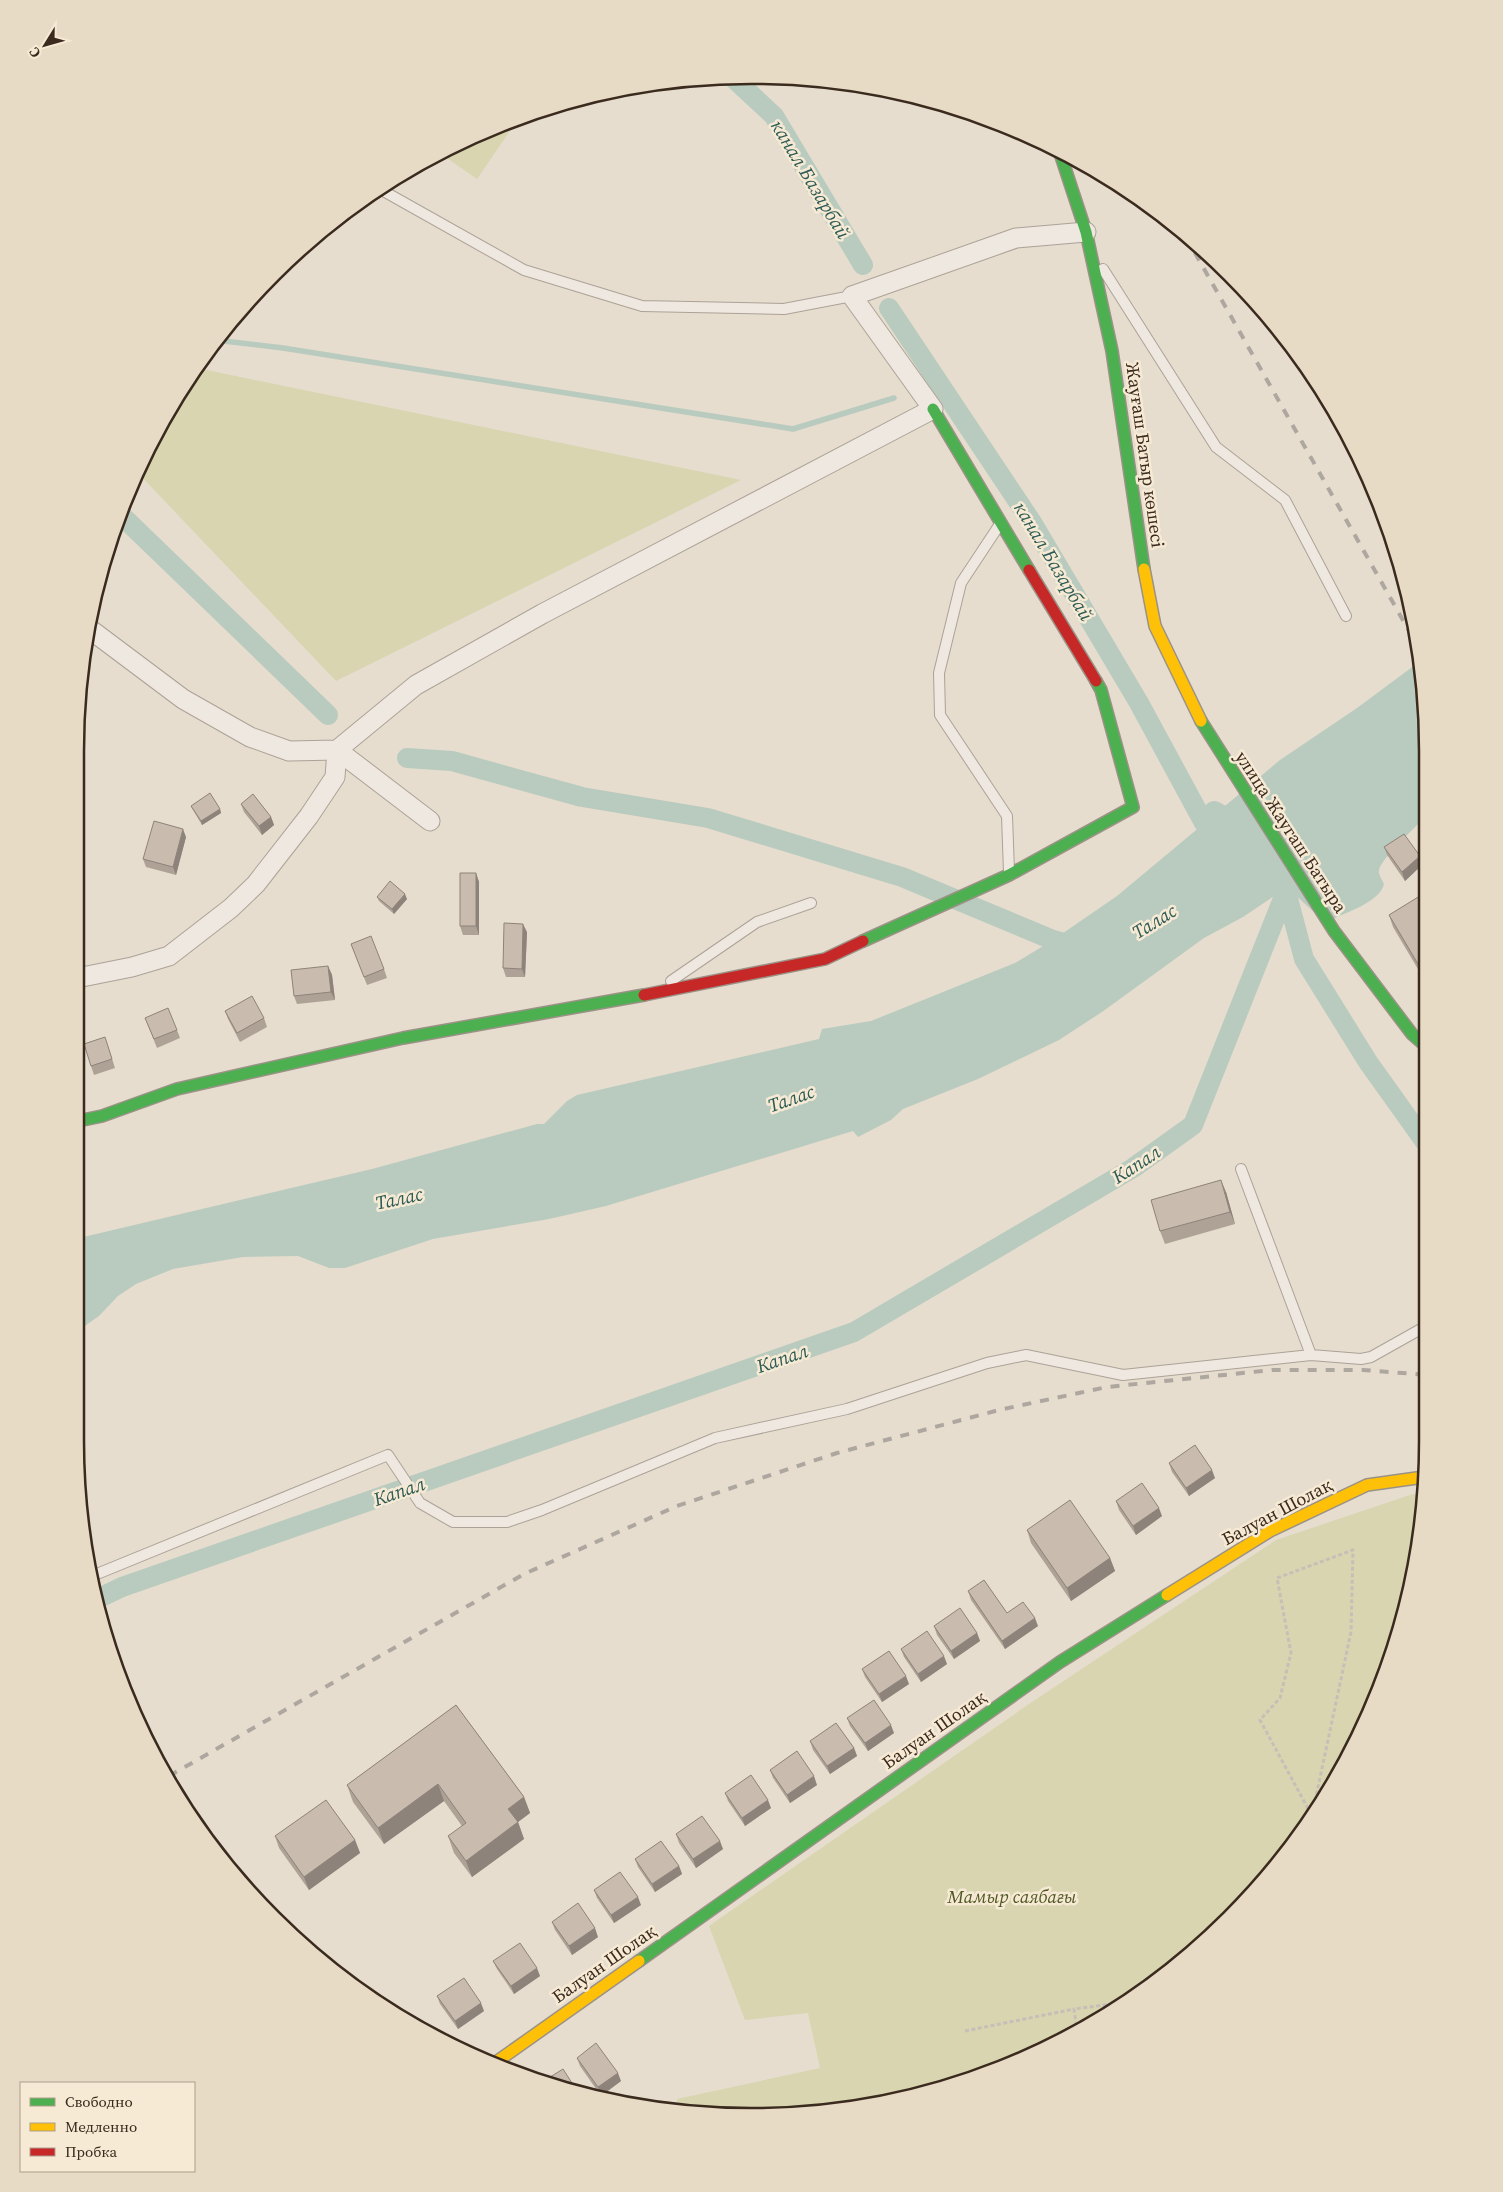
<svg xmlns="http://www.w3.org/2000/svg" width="1503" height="2192" font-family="'Source Serif 4',serif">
  <rect width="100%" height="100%" fill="#e6ddce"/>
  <path fill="#d8d5b0" d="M518 119 477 179 441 154 492 127Z
    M197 368 741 480 336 681 138 473 145 452Z
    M1413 1494 1423 1496 1415 1572 1358 1740 1314 1817 1230 1919 1089 2027 969 2081 884 2104 707 2116 678 2111 677 2099 820 2068 808 2013 745 2020 709 1926 1032 1702 1276 1540Z"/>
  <path fill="#b9cbbf" d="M1419 662 1428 751V814C1418 825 1382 857 1379 870 1378 874 1382 880 1384 884 1380 902 1345 913 1330 920L1318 916 1290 890H1283L1243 917 1204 938 1102 1012 1059 1040 978 1079 903 1109 891 1120 858 1137 853 1131 606 1206 549 1219 433 1239 345 1268H329L298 1256 243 1257 173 1269 136 1284 118 1296 99 1316 79 1330V1238L372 1169 537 1124H544L567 1101 577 1095 819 1039 822 1029 871 1021 1015 963 1053 940 1117 896 1280 760 1357 708Z"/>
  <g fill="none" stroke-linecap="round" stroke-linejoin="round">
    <path stroke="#b9cbbf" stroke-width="5.5" d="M215 340 283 348 793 429 894 398"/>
    <path stroke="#b9cbbf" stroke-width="20" d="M732 77 774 116 863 265
      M889 308 1033 524 1139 703 1204 823 1214 811 1224 816 1243 819
      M123 517 328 715
      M407 758 452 761 582 797 708 818 902 877 1053 940 1078 947
      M1289 890 1286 891 1304 959 1368 1062 1428 1146
      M97 1599 122 1587 854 1332 1133 1168 1193 1125 1286 891"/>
    <g stroke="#aca297" stroke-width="12">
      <path id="lane" d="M378 188 524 270 642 306 784 309 852 296
        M1103 269 1216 447 1285 500 1346 616
        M1000 524 961 583 939 673 940 715 1007 816 1009 872
        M671 981 757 922 811 903
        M1311 1355 1361 1359 1371 1357 1428 1325
        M92 1576 388 1455 420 1503 453 1522H507L542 1510 715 1438 847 1409 987 1363 1026 1355 1123 1375 1311 1355 1241 1169"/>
    </g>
    <g stroke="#aca297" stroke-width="21">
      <path id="street" d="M87 627 183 699 250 737 289 751 337 750 430 821
        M77 978 132 967 169 956 231 908 256 884 309 816 335 777 337 750 416 685 542 614 933 409 852 296 1016 238 1086 232"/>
    </g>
    <g stroke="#9b9287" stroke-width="14">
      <path id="fast" d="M1060 153 1086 232 1112 351 1144 569
        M933 409 1029 570
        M1201 721 1334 931 1412 1034 1428 1048
        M863 941 1009 875 1133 807 1101 690 1096 681
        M78 1121 102 1116 177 1089 403 1038 644 995
        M639 1961 1060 1662 1167 1595"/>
    </g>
    <g stroke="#9b9287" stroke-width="14">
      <path id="slow" d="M1144 569 1155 626 1201 721
        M1167 1595 1270 1531 1367 1485 1424 1477
        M492 2065 639 1961"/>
    </g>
    <g stroke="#9b9287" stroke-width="14">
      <path id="jam" d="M1029 570 1096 681
        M644 995 825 959 863 941"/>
    </g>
    <path stroke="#c7bfb7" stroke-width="3" stroke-dasharray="4 2.5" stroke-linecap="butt" d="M1311 1820 1351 1632 1353 1550 1277 1578 1291 1653 1280 1698 1260 1720 1312 1816
      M965 2031 1074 2009
      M1077 2032 1074 2009 1120 2003"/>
    <use href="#lane" stroke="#eee8e0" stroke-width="10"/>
    <use href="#street" stroke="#eee8e0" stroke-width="19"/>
    <use href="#fast" stroke="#4caf50" stroke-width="11"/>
    <use href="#slow" stroke="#ffc107" stroke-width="11"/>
    <use href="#jam" stroke="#c62828" stroke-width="11"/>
    <path stroke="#aea7a0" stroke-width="4" stroke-dasharray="9 9" stroke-linecap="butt" d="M1186 237 1417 645
      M169 1776 524 1574 677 1506 837 1453 999 1410 1107 1387 1272 1370H1363L1428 1375"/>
  </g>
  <path fill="#aea196" d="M241 804 271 817 274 825 262 835 244 812Z
    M191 806 220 809 221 813 202 825 193 810Z
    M186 837 176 875 146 867 143 859Z
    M1384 847 1420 856 1423 864 1405 881 1387 855Z
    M476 873 479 882V935H463L460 926Z
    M1428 891V986L1393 927 1389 915Z
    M377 897 407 899 394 914 379 901Z
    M527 932 525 977H506L503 968Z
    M351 944 384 969 387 978 367 985Z
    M328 966 332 975 335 1000 297 1004 294 996Z
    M225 1011 264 1018 267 1027 240 1042 228 1019Z
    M145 1018 177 1030 180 1038 157 1048Z
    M108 1046 115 1068 94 1075 91 1066Z
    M1226 1192 1235 1224 1165 1244 1160 1231Z
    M1169 1463 1215 1478 1189 1496 1172 1472Z
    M1116 1501 1162 1516 1136 1535 1119 1510Z
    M1027 1530 1110 1558 1115 1571 1071 1601 1031 1543Z
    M968 1591 1007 1613 1038 1626 1005 1649 971 1600Z
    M934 1626 977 1633 980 1641 954 1659 937 1635Z
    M901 1649 947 1664 921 1682 904 1657Z
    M862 1669 909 1684 882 1702 865 1677Z
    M456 1705 524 1797 530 1813 518 1822 524 1839 472 1877 454 1853 448 1836 462 1826 444 1801 384 1844 353 1802 347 1785Z
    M847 1718 894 1733 868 1751 850 1726Z
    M810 1741 854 1748 857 1756 830 1774 813 1750Z
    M770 1770 817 1785 790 1803 773 1778Z
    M725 1793 771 1808 745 1826 728 1801Z
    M676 1834 723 1849 696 1868 679 1843Z
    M275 1836 355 1840 360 1853 309 1890 279 1848Z
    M635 1859 679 1866 682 1874 655 1892 638 1867Z
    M594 1890 641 1905 614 1923 597 1898Z
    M552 1922 598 1937 572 1955 555 1930Z
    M493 1961 540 1976 514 1994 497 1969Z
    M437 1996 484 2011 458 2029 440 2004Z
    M577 2058 621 2081 601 2096 580 2066Z"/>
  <path fill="#8d837a" d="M220 809 221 813 202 825 201 821Z
    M271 817 274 825 262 835 259 826Z
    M183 829 186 837 176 875 173 867Z
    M1420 856 1423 864 1405 881 1402 872Z
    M476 873 479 882V935L476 926Z
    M405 894 407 899 394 914 392 909Z
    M523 924 527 932 525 977 522 969Z
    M328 966 332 975 335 1000 331 992Z
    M1221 1180 1226 1192 1235 1224 1230 1212Z
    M1212 1470 1215 1478 1189 1496 1186 1488Z
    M1159 1508 1162 1516 1136 1535 1133 1526Z
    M1110 1558 1115 1571 1071 1601 1067 1588Z
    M1035 1618 1038 1626 1005 1649 1002 1641Z
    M977 1633 980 1641 954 1659 951 1651Z
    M944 1656 947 1664 921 1682 918 1674Z
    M906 1676 909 1684 882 1702 879 1694Z
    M891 1725 894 1733 868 1751 865 1743Z
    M854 1748 857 1756 830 1774 827 1766Z
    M814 1776 817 1785 790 1803 787 1795Z
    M438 1784 444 1801 384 1844 378 1828Z
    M524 1797 530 1813 514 1825 508 1809Z
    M768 1800 771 1808 745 1826 742 1818Z
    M518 1822 524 1839 472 1877 466 1861Z
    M355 1840 360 1853 309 1890 304 1877Z
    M720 1841 723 1849 696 1868 693 1859Z
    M679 1866 682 1874 655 1892 652 1884Z
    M638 1897 641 1905 614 1923 611 1915Z
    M595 1928 598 1937 572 1955 569 1946Z
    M537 1968 540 1976 514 1994 511 1986Z
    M481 2003 484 2011 458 2029 455 2021Z
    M618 2073 621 2081 601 2096 598 2087Z"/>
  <path fill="#cabbaf" stroke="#8d837a" d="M210 793 220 809 201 821 191 806Z
    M253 794 271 817 259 826 241 804Z
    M154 821 183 829 173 867 143 859Z
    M1404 834 1420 856 1402 872 1384 847Z
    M460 873H476V926H460Z
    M390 881 405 894 392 909 377 897Z
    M1428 891V981L1389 915Z
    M504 923 523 924 522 969 503 968Z
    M371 936 384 969 364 977 351 944Z
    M328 966 331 992 294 996 291 970Z
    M252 996 264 1018 237 1033 225 1011Z
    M168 1008 177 1030 154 1039 145 1018Z
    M105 1037 112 1059 91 1066 84 1044Z
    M1221 1180 1230 1212 1160 1231 1151 1200Z
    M1195 1445 1212 1470 1186 1488 1169 1463Z
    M1142 1483 1159 1508 1133 1526 1116 1501Z
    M1070 1500 1110 1558 1067 1588 1027 1530Z
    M984 1580 1007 1613 1023 1602 1035 1618 1002 1641 968 1591Z
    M960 1608 977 1633 951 1651 934 1626Z
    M927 1631 944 1656 918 1674 901 1649Z
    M889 1651 906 1676 879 1694 862 1669Z
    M874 1700 891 1725 865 1743 847 1718Z
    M456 1705 524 1797 508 1809 518 1822 466 1861 448 1836 466 1823 438 1784 378 1828 347 1785Z
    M836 1723 854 1748 827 1766 810 1741Z
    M797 1751 814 1776 787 1795 770 1770Z
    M751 1775 768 1800 742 1818 725 1793Z
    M326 1800 355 1840 304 1877 275 1836Z
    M702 1816 720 1841 693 1859 676 1834Z
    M661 1841 679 1866 652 1884 635 1859Z
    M620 1872 638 1897 611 1915 594 1890Z
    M578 1903 595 1928 569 1946 552 1922Z
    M520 1943 537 1968 511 1986 493 1961Z
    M464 1978 481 2003 455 2021 437 1996Z
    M596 2043 618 2073 598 2087 577 2058Z
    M563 2069 579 2094 542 2082Z"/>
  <g text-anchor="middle" stroke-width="5" stroke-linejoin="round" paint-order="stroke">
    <g font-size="18" fill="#3b2a1e" stroke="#f7ead4">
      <text transform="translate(1145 455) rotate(82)" y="6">Жауғаш Батыр көшесі</text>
      <text transform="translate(1291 832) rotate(57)" y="6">улица Жаугаш Батыра</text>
      <text transform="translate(1277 1512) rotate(-28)" y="6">Балуан Шолақ</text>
      <text transform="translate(934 1730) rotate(-35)" y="6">Балуан Шолақ</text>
      <text transform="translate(604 1964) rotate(-35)" y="6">Балуан Шолақ</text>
    </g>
    <g font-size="18" font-style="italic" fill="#4f5824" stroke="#f7ead4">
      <text x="1012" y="1903">Мамыр саябағы</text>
    </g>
    <g font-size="19" font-style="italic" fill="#2d5b55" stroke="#f7ead4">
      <text transform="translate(811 179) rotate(59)" y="7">канал Базарбай</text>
      <text transform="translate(1054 561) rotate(59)" y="7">канал Базарбай</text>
      <text transform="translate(1154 921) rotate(-32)" y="7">Талас</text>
      <text transform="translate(791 1098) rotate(-19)" y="7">Талас</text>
      <text transform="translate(1136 1164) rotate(-33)" y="7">Капал</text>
      <text transform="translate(399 1198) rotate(-12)" y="7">Талас</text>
      <text transform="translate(782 1358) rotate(-19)" y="7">Капал</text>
      <text transform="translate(399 1491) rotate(-19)" y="7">Капал</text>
    </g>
  </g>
  <path d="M0 0H1503V2192H0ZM751 84H752A667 667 0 0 1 1419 751V1441A667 667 0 0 1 752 2108H751A667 667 0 0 1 84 1441V751A667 667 0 0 1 751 84Z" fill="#e8dbc5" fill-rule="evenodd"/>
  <path fill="none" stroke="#3b2a1e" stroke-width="2.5" d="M751 84H752A667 667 0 0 1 1419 751V1441A667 667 0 0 1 752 2108H751A667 667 0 0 1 84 1441V751A667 667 0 0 1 751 84Z"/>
  <rect x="20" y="2082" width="175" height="90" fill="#f7ead4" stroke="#ac9d8b"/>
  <rect x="30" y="2098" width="25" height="8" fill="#4caf50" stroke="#ac9d8b"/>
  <text x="65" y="2107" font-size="15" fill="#3b2a1e">Свободно</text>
  <rect x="30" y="2123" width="25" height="8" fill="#ffc107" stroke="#ac9d8b"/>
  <text x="65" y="2132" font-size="15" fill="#3b2a1e">Медленно</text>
  <rect x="30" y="2148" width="25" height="8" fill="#c62828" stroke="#ac9d8b"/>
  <text x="65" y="2157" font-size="15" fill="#3b2a1e">Пробка</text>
  <g transform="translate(45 45) rotate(233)" stroke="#f7ead4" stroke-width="4" paint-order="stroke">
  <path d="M0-4L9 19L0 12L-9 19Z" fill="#3b2a1e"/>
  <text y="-8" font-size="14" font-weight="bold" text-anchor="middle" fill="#3b2a1e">С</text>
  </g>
</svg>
